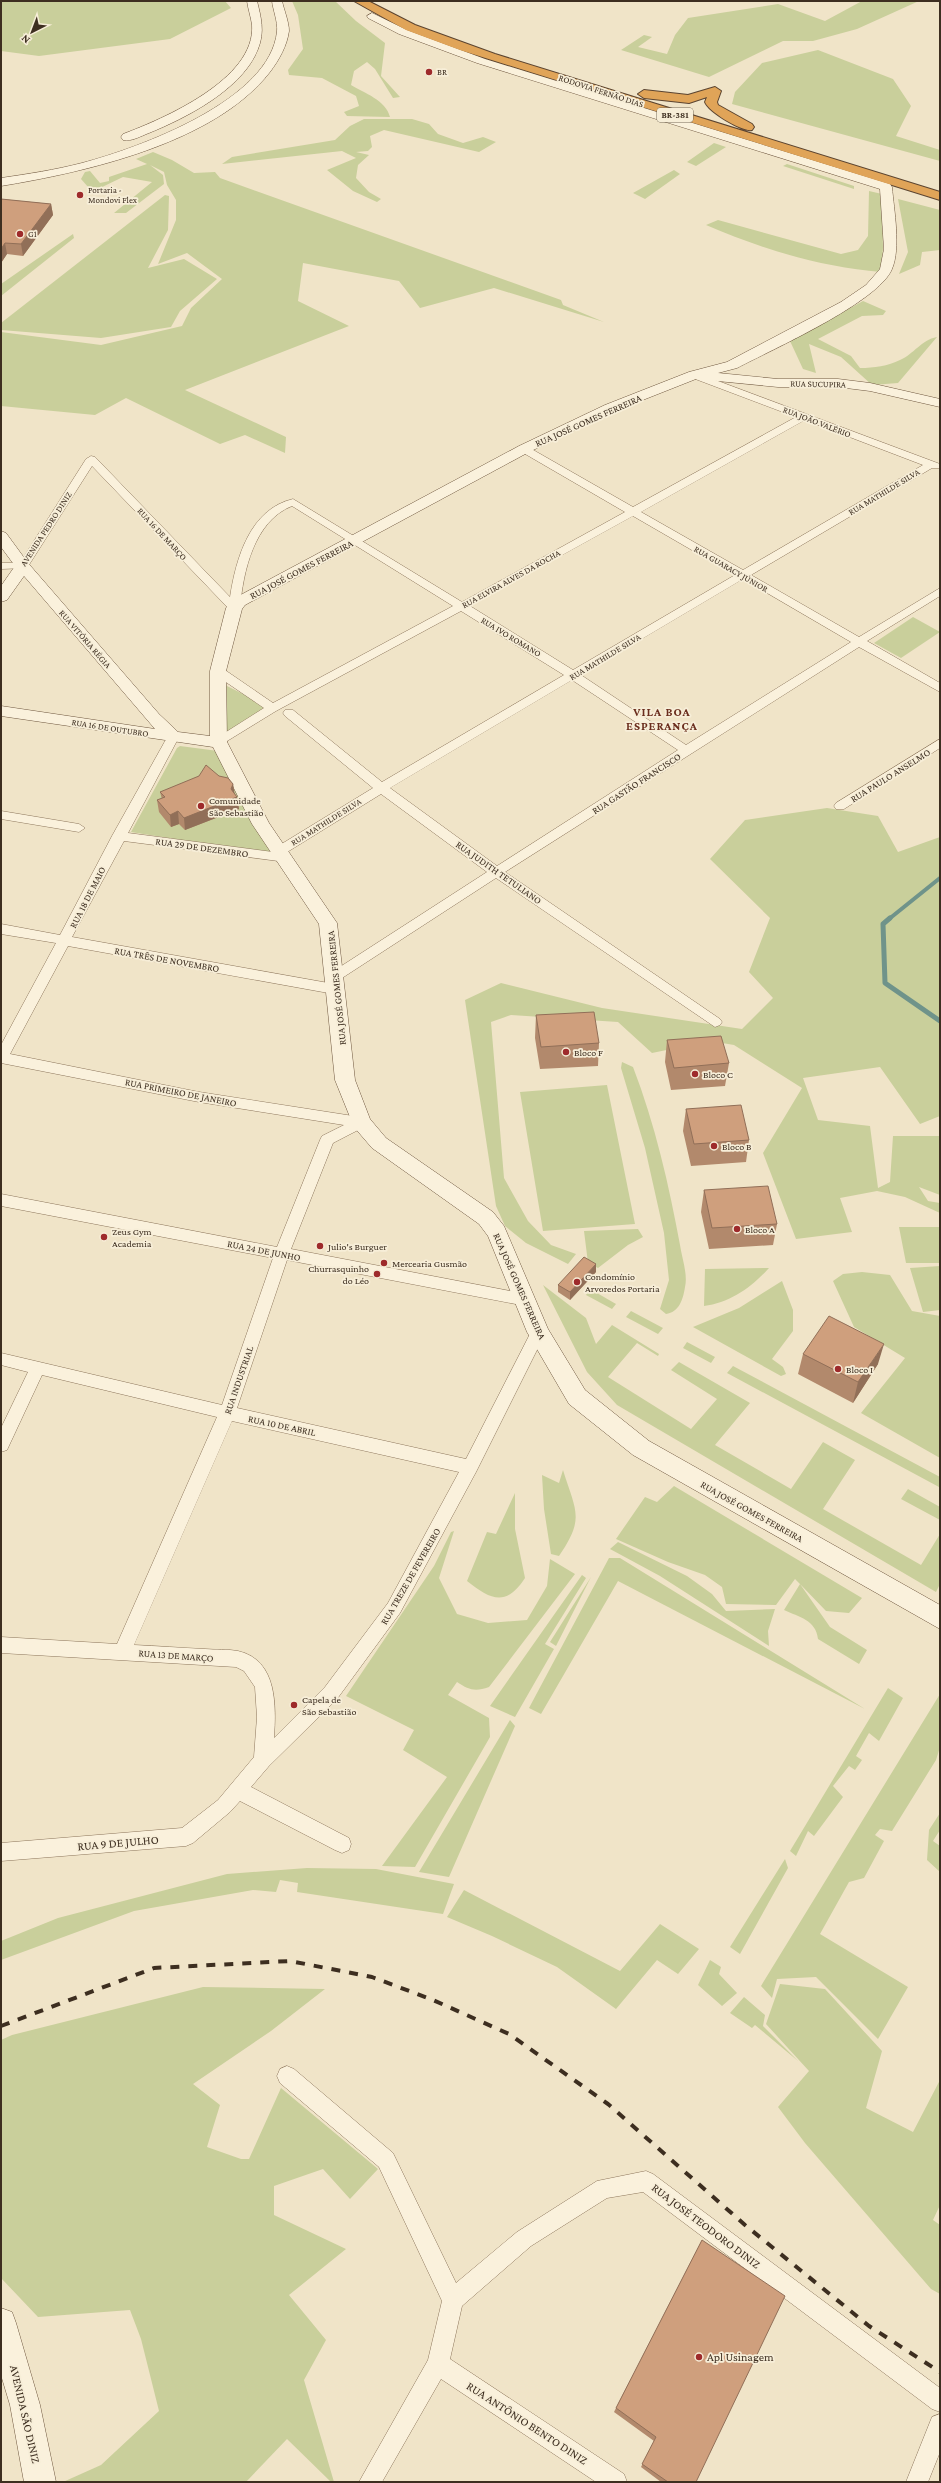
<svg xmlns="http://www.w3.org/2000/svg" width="941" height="2483" font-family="'Crimson Pro',serif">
  <rect width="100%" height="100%" fill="#f0e4c8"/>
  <path fill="#c9cf9b" d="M1 1H225L231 8 170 39 39 56 1 51Z
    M292 1H335L356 21 385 43 381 76 400 97 393 98 375 69 367 62 354 71 351 85C364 93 386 100 390 117L347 116 344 112 359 106 356 96 322 78 289 75 288 70 303 49 298 15Z
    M862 1H919L857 29 813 41H783L709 77 621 50 644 35 652 37 638 47 667 54 675 35 688 18 778 4 825 21Z
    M818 50 893 79 911 106 896 136 940 150V161L732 104 735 92 762 63Z
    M364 119H412L429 124 438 134 463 143 483 137 496 142 479 152 384 130 370 136 372 147 368 151 356 152 369 155 358 165 356 178 369 192 381 199 377 202 353 191 327 170 356 158 342 151 222 164 232 157 335 140 350 126Z
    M714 143 726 147 696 166 687 162Z
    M153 152 172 160 194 173 215 172 220 178 561 300 563 305 604 322 494 288 420 308 399 281 303 263 298 301 349 326 185 390 286 437 285 453 245 435 220 444 126 398 95 415 1 406V332L101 345 182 326 191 308 222 279 187 253 158 264 176 220V200L167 185 164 172 150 165 163 175 164 184 126 213H114L152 182 123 177 98 189 96 187 89 188 81 179 85 172 90 171 100 183 109 181V177L147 164 136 159Z
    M787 164 854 186V189L783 166Z
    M674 170 680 174 645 199 633 193Z
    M869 191 882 194 883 248 881 272C820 267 762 249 706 225L718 220 841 254 858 250 868 236Z
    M165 195 169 196 168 230 148 268 184 259 217 279 180 311 171 327 101 338 1 330V323Z
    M898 199 940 210V250L922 252 920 265 899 274 908 252Z
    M73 234 74 238 1 296V284Z
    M863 301 886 311 883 315 862 316 818 339 851 356 860 368C874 368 888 366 900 360 914 354 921 340 937 337L898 383 872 385 841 357 809 344 816 373 803 369 790 341Z
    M913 617 940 632 901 658 874 643Z
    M223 684 267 706 226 733Z
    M180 746 218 751 275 850 269 854 131 832 177 748Z
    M827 808 878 816 898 852 940 837V1116L920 1124 880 1067 803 1078 818 1120 870 1126 878 1188 890 1182 893 1136H940V1195L919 1187 928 1201 940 1203V1213L905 1197 877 1191 840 1198 852 1232 796 1239 763 1153 802 1088 734 1045 710 1041 652 1053 618 1022 511 1015 491 1022 504 1178 528 1221 551 1245 576 1254 568 1264 526 1243 505 1226 496 1206 465 1000 501 983 602 1008 742 1029 773 998 749 972 770 918 710 859 745 820Z
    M622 1062 633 1067C655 1124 669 1185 680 1245 682 1258 688 1275 685 1287 683 1300 679 1312 666 1314L660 1309 669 1280 664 1233 645 1148 621 1068Z
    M607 1085 635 1224 543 1231 520 1092Z
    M899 1227H940V1263H906Z
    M638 1229 643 1237 628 1245 598 1268 588 1263 584 1231Z
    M940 1266V1310L923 1312 910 1268Z
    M769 1268C752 1287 730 1303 704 1306L705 1269Z
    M862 1272 890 1275 912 1311 940 1316V1458L861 1413 905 1358 854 1327 833 1281 843 1274Z
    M782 1281 793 1310V1331L772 1359 783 1367 786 1374 781 1376 693 1327 739 1308Z
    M543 1285 586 1318 596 1344 612 1325 659 1354 658 1356 637 1343 608 1377 691 1429 717 1399 671 1370 679 1362 750 1403 715 1445 791 1489 823 1442 855 1460 823 1509 921 1565 940 1534V1584L936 1592 617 1405 587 1372Z
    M590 1289 616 1304 612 1309 586 1295Z
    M631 1311 663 1328 658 1334 626 1317Z
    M687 1342 715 1357 711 1363 683 1348Z
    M733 1366 940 1477 939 1487 727 1373Z
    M563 1470C576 1512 585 1518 559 1556L551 1554 544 1509 542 1475 559 1483Z
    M674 1486 862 1598 849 1613 826 1611 800 1584 830 1627 867 1650 859 1664 818 1639C816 1620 799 1617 784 1610L800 1584 795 1579 776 1605 726 1604 722 1587 705 1575 668 1562 616 1539 645 1497 657 1502Z
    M908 1489 940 1507V1520L901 1499Z
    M515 1493V1529L525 1578C506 1607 491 1600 467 1581L487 1532 496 1534Z
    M454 1531 439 1578 457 1614 488 1623 527 1620 547 1586 550 1559 575 1574 489 1687C475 1692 469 1690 457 1682L448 1695 489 1718 490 1737 415 1867 382 1866 447 1777 403 1750 414 1730 346 1696 434 1566 451 1532Z
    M618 1542 687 1576 712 1594 726 1611 775 1609 768 1631 769 1646 660 1576 610 1549Z
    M609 1558H620L865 1709 618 1581 541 1714 529 1708Z
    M582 1575 586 1578 545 1644 554 1649 515 1717 490 1706Z
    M591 1577 556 1646 550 1642Z
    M888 1688 903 1698 879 1741 869 1733 856 1756 862 1760 855 1770 849 1766 833 1786 843 1797 814 1836 808 1831 796 1856 790 1851Z
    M940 1694V1747L936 1760 892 1831 880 1829 875 1835 884 1841 864 1878 849 1882 820 1934 908 1987 878 2039 816 1977 777 1979 772 1998 761 1986Z
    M510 1720 515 1726 449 1877 419 1872Z
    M940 1813V1830L933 1841 940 1846V1872L927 1860 929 1830Z
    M785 1859 788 1868 740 1954 730 1947Z
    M307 1868 376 1869 454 1884 443 1914 297 1892 298 1883 280 1880 276 1892 253 1890 134 1911 1 1960V1941L58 1918 227 1874Z
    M464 1890 620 1971 660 1924 699 1949 678 1974 657 1960 616 2009 557 1967 492 1936 447 1917Z
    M710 1960 721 1967 719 1974 737 1993 722 2006 698 1985Z
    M780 1984 825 1989 882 2051 866 2108 913 2132 940 2080V2205L933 2220 940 2225V2294L931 2289 805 2143 778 2107 809 2071 766 2024Z
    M203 1987 325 1989 271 2031 193 2084 220 2105 207 2147 241 2159H249L281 2088 378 2169 350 2199 323 2169 274 2186V2215L346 2249 289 2295 326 2340 304 2380 334 2482H331L287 2439 246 2482H63L101 2465 159 2411 141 2339 130 2310 38 2317 1 2278V2040L12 2035Z
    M744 1997 765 2015 763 2026 798 2061 755 2025 752 2028 730 2013Z"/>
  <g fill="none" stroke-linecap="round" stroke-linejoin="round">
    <path stroke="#6f938a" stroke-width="4" d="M889 919 940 878"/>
    <path stroke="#6f938a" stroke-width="5" d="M890 918 883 924 885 983 940 1021"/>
    <g stroke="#8d765c" stroke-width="1">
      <path id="street" d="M694 372 940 464V468H932L751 575 859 637 940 588V596L867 641 940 683V692L859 647 505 872 720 1019 722 1022 720 1025 715 1027 496 878 339 980H329L327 977 329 974 487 872 381 794 284 854 292 858 286 862 124 841 72 937 334 984 341 989 334 994 68 946 10 1054 199 1092 366 1118 368 1122 366 1126 333 1143 291 1249 526 1294 531 1296 534 1300 531 1304 526 1306 287 1260 237 1408 466 1459 533 1328 538 1326 543 1328 546 1332 476 1472 400 1613 337 1699 269 1766 251 1787 349 1838 351 1844 349 1850 342 1853 335 1850 240 1801 230 1812 193 1843 186 1846 1 1861V1843L182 1828 218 1800 254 1757 257 1717 255 1687 244 1671 236 1667 1 1653V1637L117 1644 217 1417 42 1375 7 1450 1 1452V1428L28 1372 1 1365V1353L222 1405 273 1258 1 1206V1194L277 1247 320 1140 322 1136 344 1125 199 1102 1 1063V1045L56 943 1 934V924L60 935 112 836 169 734 173 733 179 737 128 833 273 852 275 848 373 788 285 716 283 713 285 710H293L382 782 564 675 461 611 276 711 219 746 215 745 213 742 215 739 264 708 214 674V668H222L273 703 453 606 292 506C254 521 243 572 240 608L238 610H230L92 466 27 568 1 569V563H20L86 459 91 456 95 457 230 597C236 558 250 509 293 499L462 602 625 512 520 451V447H528L633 507 796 417 690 377V373ZM805 420 923 465 743 570 641 512ZM633 516 735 575 573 670 470 606ZM743 579 851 642 686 745 581 675ZM572 680 678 750 497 866 390 788ZM232 1421 459 1472 388 1603 325 1687 274 1738C276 1707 278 1660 238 1651 228 1649 215 1650 205 1649 181 1648 158 1646 134 1645Z
        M940 739V748L844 809H836L834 806 836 803Z
        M1 811 79 824 85 828 79 832 1 819Z
        M287 2066 294 2069 393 2153 456 2283 517 2232 597 2181 646 2171 653 2174 940 2388V2412L932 2409 643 2192 607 2198 531 2246 462 2306 450 2359 624 2474 627 2482H596L441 2379 382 2482H359L428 2360 442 2301 379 2167 280 2083 277 2076 280 2069Z
        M940 2414V2452L928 2482H906L932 2417Z"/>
    </g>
    <g stroke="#6f573f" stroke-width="1">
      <path id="secondary" d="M247 1H257C261 17 265 32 258 49 243 89 186 118 149 133 141 136 131 142 123 140L121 137 123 134C163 119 256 79 252 25 251 17 248 9 247 1Z
        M272 1H282C284 10 289 22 289 31 287 46 279 60 270 72 215 143 86 172 1 186V178C28 174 55 170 82 163 139 148 271 100 277 31 278 22 273 10 272 1Z
        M372 13 407 30 485 59 890 184 892 187C894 210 901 248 892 269 879 302 771 350 737 368L718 373 778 379H838L870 383 940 399V407L870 391 838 387H778L707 380 701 377 615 411 529 452 245 605 242 609 226 671 227 742 269 823 337 923 355 1080 370 1119 386 1138 493 1212 504 1226 548 1329 585 1390 649 1441 940 1605V1629L633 1455 569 1404 527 1332 488 1236 479 1224 372 1148 354 1127 335 1080 319 924 252 824 213 747 1 716V706L155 729 24 576 7 600 1 602V586L15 566 1 547V531L6 533 28 563 159 714 178 732 210 736V671L226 608 233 599 519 446 605 405 689 372 727 362 841 302 866 285 880 269 884 249 880 189 477 63 399 34 368 18 367 16Z
        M1 2308 12 2312 16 2323 40 2405 56 2482H24L10 2405 1 2375Z"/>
    </g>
    <g stroke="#5b4430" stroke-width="2">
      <path id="highway" d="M354 1H368L415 25 495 54 940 192V200L460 50 406 30Z
        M715 87 721 91 717 102 718 105 752 124 754 127 752 130C742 132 709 112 705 102L707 97 689 103 644 98 638 94 644 90 688 95Z"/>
    </g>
    <use href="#street" fill="#faf1dc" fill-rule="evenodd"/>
    <use href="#secondary" fill="#faf1dc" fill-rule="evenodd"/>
    <use href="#highway" fill="#e0a458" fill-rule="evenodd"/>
    <path stroke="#3d2e20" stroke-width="4" stroke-dasharray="9 9" stroke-linecap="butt" d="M1 2026 154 1968 290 1961 372 1977 433 2000 509 2034 608 2104 745 2225 869 2326 940 2372"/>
  </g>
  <path fill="#b2896c" d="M1 199 51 204 53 215 23 256 7 254 1 263Z
    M219 776 233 784 234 793 237 797 239 809 185 830 179 824 171 827 159 812 157 800 162 799 160 792Z
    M536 1015 599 1043 598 1066 540 1069 535 1038Z
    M667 1040 729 1063 725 1086 671 1090 665 1062Z
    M686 1109 749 1140 746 1162 691 1166 683 1131Z
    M704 1190 777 1224 773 1245 709 1249 701 1212Z
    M596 1272 570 1300 558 1292V1285Z
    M803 1354 878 1364 853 1403 798 1374Z
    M702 2240 696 2482H661L641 2467 654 2441 614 2412 616 2408Z"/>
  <path fill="#916f58" d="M51 204 53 215 23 256 21 244Z
    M5 243 7 254 1 263V249Z
    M233 784 235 796 237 797 239 809 185 830 184 818 231 789Z
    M178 811 179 824 171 827 170 815Z
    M596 1264V1272L570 1300V1292Z
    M884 1344 878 1364 853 1403 858 1382Z"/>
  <path fill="#cf9f7d" stroke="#916f58" d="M1 199 51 204 21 244 5 243 1 249Z
    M206 765 219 776 228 778 233 784 231 789 237 797 184 818 178 811 170 815 157 800 165 797 160 792 199 776Z
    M594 1012 599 1043 541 1047 536 1015Z
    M721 1036 729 1063 674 1068 667 1040Z
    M741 1105 749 1140 694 1144 686 1109Z
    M768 1186 777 1224 712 1228 704 1190Z
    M584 1257 596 1264 570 1292 558 1285Z
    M829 1316 884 1344 858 1382 803 1354Z
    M702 2240 785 2296 696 2482H668L642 2464 656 2437 616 2408Z"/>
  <g fill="#9e2a2b" stroke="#f7eed8" stroke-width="1.5">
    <circle cx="429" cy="72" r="4"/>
    <circle cx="80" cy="195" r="4"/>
    <circle cx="20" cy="234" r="4"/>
    <circle cx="201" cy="806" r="4"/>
    <circle cx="566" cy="1052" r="4"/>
    <circle cx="695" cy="1074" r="4"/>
    <circle cx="714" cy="1146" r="4"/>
    <circle cx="737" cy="1229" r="4"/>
    <circle cx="104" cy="1237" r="4"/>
    <circle cx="320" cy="1246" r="4"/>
    <circle cx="384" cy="1263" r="4"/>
    <circle cx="377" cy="1274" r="4"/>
    <circle cx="577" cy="1282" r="4"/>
    <circle cx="838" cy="1369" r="4"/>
    <circle cx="294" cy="1705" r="4"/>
    <circle cx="699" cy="2357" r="4"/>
  </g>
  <g text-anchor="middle" stroke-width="3.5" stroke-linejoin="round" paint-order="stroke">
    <g font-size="9" fill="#3d2e20" stroke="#f7eed8" text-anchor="start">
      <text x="437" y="75">BR</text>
      <text x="88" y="193">Portaria -<tspan x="88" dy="10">Mondovi Flex</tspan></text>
      <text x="28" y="237">G1</text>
    </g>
    <g font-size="9" fill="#3d2e20" stroke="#f7eed8">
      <text transform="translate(601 91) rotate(18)" y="3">RODOVIA FERNÃO DIAS</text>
      <text transform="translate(818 384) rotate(1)" y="3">RUA SUCUPIRA</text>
      <text transform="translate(817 422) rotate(21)" y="3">RUA JOÃO VALÉRIO</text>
      <text transform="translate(884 492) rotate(-31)" y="3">RUA MATHILDE SILVA</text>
      <text transform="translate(46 529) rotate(-57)" y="3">AVENIDA PEDRO DINIZ</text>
      <text transform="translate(162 534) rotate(47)" y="3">RUA 16 DE MARÇO</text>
      <text transform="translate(731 569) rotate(30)" y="3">RUA GUARACY JÚNIOR</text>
      <text transform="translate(511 579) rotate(-29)" y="3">RUA ELVIRA ALVES DA ROCHA</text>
      <text transform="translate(511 637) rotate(31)" y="3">RUA IVO ROMANO</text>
      <text transform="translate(85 639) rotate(49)" y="3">RUA VITÓRIA RÉGIA</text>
      <text transform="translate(605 657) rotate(-31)" y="3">RUA MATHILDE SILVA</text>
      <text transform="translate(110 728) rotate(9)" y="3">RUA 16 DE OUTUBRO</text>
      <text transform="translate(326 822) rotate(-32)" y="3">RUA MATHILDE SILVA</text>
    </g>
    <rect fill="#f7eed8" stroke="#756857" stroke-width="1" x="657" y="108" width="36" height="14" rx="3"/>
    <g font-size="9" font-weight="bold" fill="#3d2e20">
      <text x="675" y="118">BR-381</text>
    </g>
    <g font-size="10" fill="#3d2e20" stroke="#f7eed8">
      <text transform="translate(588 420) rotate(-24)" y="4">RUA JOSÉ GOMES FERREIRA</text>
      <text transform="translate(301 569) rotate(-28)" y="4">RUA JOSÉ GOMES FERREIRA</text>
      <text transform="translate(890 775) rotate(-32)" y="4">RUA PAULO ANSELMO</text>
      <text transform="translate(636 783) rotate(-33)" y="4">RUA GASTÃO FRANCISCO</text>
      <text transform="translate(202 847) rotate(8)" y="4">RUA 29 DE DEZEMBRO</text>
      <text transform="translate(499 872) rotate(35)" y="4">RUA JUDITH TETULIANO</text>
      <text transform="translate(87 897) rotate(-63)" y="4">RUA 18 DE MAIO</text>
      <text transform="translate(167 959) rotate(10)" y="4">RUA TRÊS DE NOVEMBRO</text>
      <text transform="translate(336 988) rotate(-96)" y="4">RUA JOSÉ GOMES FERREIRA</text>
      <text transform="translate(181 1092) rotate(11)" y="4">RUA PRIMEIRO DE JANEIRO</text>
      <text transform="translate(264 1250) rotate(11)" y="4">RUA 24 DE JUNHO</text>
      <text transform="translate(520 1286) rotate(66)" y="4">RUA JOSÉ GOMES FERREIRA</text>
      <text transform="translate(238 1380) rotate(-71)" y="4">RUA INDUSTRIAL</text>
      <text transform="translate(282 1425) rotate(12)" y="4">RUA 10 DE ABRIL</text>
      <text transform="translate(752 1511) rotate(29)" y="4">RUA JOSÉ GOMES FERREIRA</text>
      <text transform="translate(410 1576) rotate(-60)" y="4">RUA TREZE DE FEVEREIRO</text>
      <text transform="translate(176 1655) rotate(4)" y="4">RUA 13 DE MARÇO</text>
    </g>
    <g font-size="10" fill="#3d2e20" stroke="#f7eed8" text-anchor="start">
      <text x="209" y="804">Comunidade<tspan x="209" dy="12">São Sebastião</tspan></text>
      <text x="574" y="1056">Bloco F</text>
      <text x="703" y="1078">Bloco C</text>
      <text x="722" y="1150">Bloco B</text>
      <text x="745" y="1233">Bloco A</text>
      <text x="112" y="1235">Zeus Gym<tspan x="112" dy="12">Academia</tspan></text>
      <text x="328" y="1250">Julio's Burguer</text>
      <text x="392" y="1267">Mercearia Gusmão</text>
      <text x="369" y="1272" text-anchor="end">Churrasquinho<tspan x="369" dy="12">do Léo</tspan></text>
      <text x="585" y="1280">Condomínio<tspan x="585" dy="12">Arvoredos Portaria</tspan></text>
      <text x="846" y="1373">Bloco I</text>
      <text x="302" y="1703">Capela de<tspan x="302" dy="12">São Sebastião</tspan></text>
    </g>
    <g font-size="12" font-weight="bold" letter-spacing="1" fill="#6b2e1e" stroke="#f7eed8">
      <text x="662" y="716">VILA BOA<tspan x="662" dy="14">ESPERANÇA</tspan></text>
    </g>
    <g font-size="12" fill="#3d2e20" stroke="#f7eed8">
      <text transform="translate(118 1843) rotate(-5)" y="4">RUA 9 DE JULHO</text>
      <text transform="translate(706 2226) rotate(37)" y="4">RUA JOSÉ TEODORO DINIZ</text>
      <text transform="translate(25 2414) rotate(77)" y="4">AVENIDA SÃO DINIZ</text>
      <text transform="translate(527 2423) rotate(33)" y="4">RUA ANTÔNIO BENTO DINIZ</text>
    </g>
    <g font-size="12" fill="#3d2e20" stroke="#f7eed8" text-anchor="start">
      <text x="707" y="2361">Apl Usinagem</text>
    </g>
  </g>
  <rect width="941" height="2483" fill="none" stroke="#3d2e20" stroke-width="4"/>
  <g transform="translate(32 32) rotate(222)" stroke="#f7eed8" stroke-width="3" paint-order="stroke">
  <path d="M0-3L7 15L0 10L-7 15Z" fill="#3d2e20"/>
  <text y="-6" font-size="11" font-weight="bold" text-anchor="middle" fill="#3d2e20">N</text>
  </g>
</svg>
